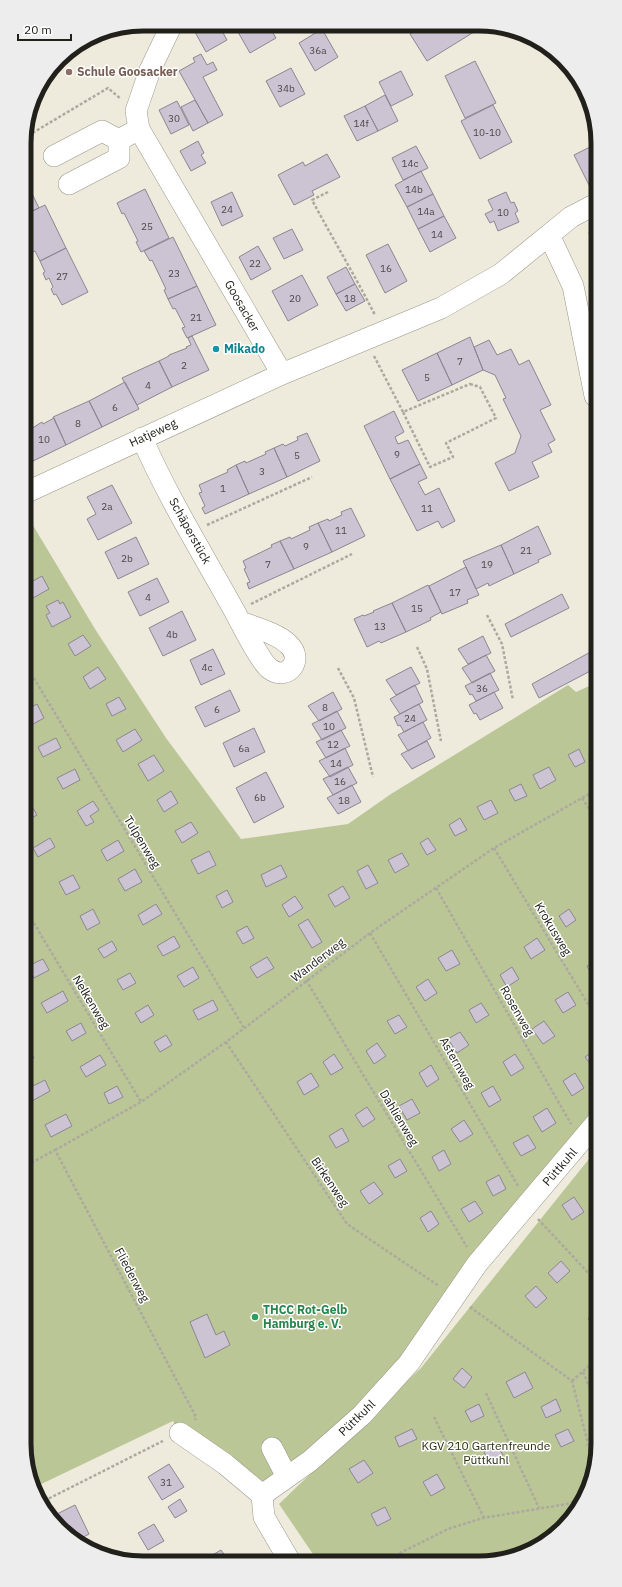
<svg xmlns="http://www.w3.org/2000/svg" width="622" height="1587" font-family="'IBM Plex Sans',sans-serif">
  <rect width="100%" height="100%" fill="#eeeadc"/>
  <path fill="#bac696" d="M25 512 95 629 166 738 241 839 348 824 391 794 568 685 576 692 596 683 597 1122 390 1384 262 1495 180 1433 173 1421 33 1488 28 1475Z
    M597 1149 598 1379 593 1382 598 1393V1452L589 1489 573 1517 545 1543 510 1559 317 1560 279 1504 421 1368Z"/>
  <path fill="#ccc4d2" stroke="#8c8692" d="M210 24H218L227 40 206 52 195 32Z
    M234 25H268L276 38 250 53Z
    M423 26H481L482 27 427 61 410 34Z
    M322 29 338 57 315 71 299 43Z
    M201 54 207 65 213 62 217 70 203 77 223 115 208 123 179 71 195 62 193 58Z
    M475 61 496 103 465 118 445 76Z
    M291 68 305 94 280 107 266 81Z
    M401 71 413 95 391 106 379 82Z
    M385 95 398 121 378 131 365 106Z
    M195 100 208 123 193 131 181 107Z
    M177 101 189 125 171 134 159 110Z
    M493 105 512 142 480 159 461 121Z
    M365 106 378 131 357 141 344 116Z
    M198 141 204 153 201 155 206 163 191 171 180 151Z
    M594 145V185L590 187 574 155Z
    M416 146 428 168 403 180 392 158Z
    M327 154 340 177 312 191 314 195 294 205 278 175 303 162 305 166Z
    M421 171 433 194 407 207 395 185Z
    M24 177 39 208 24 215Z
    M145 189 169 238 141 252 136 242 138 241 124 213 122 214 117 203Z
    M232 192 243 216 222 226 211 202Z
    M506 192 511 203 514 202 518 211 515 213 519 222 498 231 494 221 490 223 485 214 493 210 488 200Z
    M433 194 444 216 418 229 407 207Z
    M45 205 66 248 40 261 35 251 33 252 29 245 32 244 27 235H25L24 215Z
    M444 216 456 238 430 252 418 229Z
    M292 229 303 250 284 259 273 238Z
    M594 229V258L589 232Z
    M173 237 197 286 168 299 164 290 166 289 152 260 150 261 144 251Z
    M388 244 407 281 385 293 366 255Z
    M258 246 271 269 251 280 239 257Z
    M66 248 88 292 62 305 56 294 54 295 51 289 53 287 49 278 46 280 43 273 45 272 40 261Z
    M346 267 355 284 336 294 327 277Z
    M302 275 318 305 288 321 272 291Z
    M355 284 365 301 346 311 336 294Z
    M197 286 216 325 187 338 182 328 185 327 175 308 173 309 168 299Z
    M192 336 209 370 172 387 159 361 169 356V355L187 348 186 347 191 345 188 338Z
    M470 337 483 370 452 385 437 353Z
    M489 340 497 355 511 349 519 365 529 360 551 405 540 410 555 440 548 444 552 452 532 462 539 477 509 491 495 463 515 453 521 436 503 399 506 398 495 375 483 370 474 347Z
    M437 353 452 385 418 401 402 370Z
    M159 361 172 387 137 405 122 378Z
    M125 382 139 409 102 427 89 401Z
    M89 401 102 427 66 445 53 417Z
    M394 411 404 432 395 437 398 444 408 440 420 464 390 479 364 426Z
    M54 418 66 445 29 463 25 454V431L26 432 42 422 43 424Z
    M307 433 320 461 287 477 274 448 283 444 285 446 298 440 297 437Z
    M274 448 287 477 249 494 236 465 245 461 246 463 266 454 265 452Z
    M420 464 427 478 418 482 425 495 439 488 455 521 442 528 438 521 417 531 390 479Z
    M236 465 249 494 205 514 202 508 205 506 199 493 202 492 199 485 228 472 227 470Z
    M112 485 132 523 98 540 87 519 96 514 87 497Z
    M351 508 365 536 332 552 318 523 328 519 329 521 342 515 341 512Z
    M318 523 332 552 294 569 280 541 290 537 291 539 310 530 309 527Z
    M538 526 551 554 538 560 539 562 514 574 501 545Z
    M136 537 149 564 118 579 105 552Z
    M280 541 294 569 249 589 247 583 250 582 244 569 246 568 243 561 272 547 271 545Z
    M26 543 33 556 25 560V544Z
    M501 545 514 574 489 586 488 583 476 589 463 561Z
    M466 567 479 595 467 600 468 603 442 614 429 586Z
    M42 576 49 589 33 598 26 585Z
    M157 578 169 602 140 616 128 592Z
    M428 585 441 612 430 618 431 620 406 632 392 603Z
    M562 594 569 608 511 637 505 624Z
    M58 600 60 604 63 602 71 617 52 627 46 615 50 613 46 606Z
    M392 603 406 632 381 643 379 641 367 647 354 619 363 615 364 616 374 612 373 611Z
    M182 611 196 640 163 656 149 628Z
    M83 635 91 646 75 656 68 644Z
    M483 636 491 653 468 664 458 649Z
    M213 649 225 674 201 685 190 660Z
    M596 649V668L539 698 532 684Z
    M486 655 495 671 472 683 462 668Z
    M98 667 106 679 90 689 83 677Z
    M411 667 420 683 396 695 386 680Z
    M490 673 499 690 476 701 472 694 470 695 465 686Z
    M415 685 423 702 400 714 390 699Z
    M230 690 240 711 205 727 195 707Z
    M333 692 342 709 319 721 308 706Z
    M494 692 503 708 480 720 476 713 474 714 469 705Z
    M119 697 126 709 112 716 106 704Z
    M37 704 44 718 26 728V710Z
    M419 704 427 720 404 732 400 725 398 726 394 717Z
    M337 711 346 728 322 740 312 724Z
    M423 722 431 738 408 751 398 735Z
    M254 728 265 752 234 767 223 743Z
    M135 729 142 740 123 752 116 740Z
    M341 730 350 746 326 758 316 742Z
    M56 738 61 748 43 757 38 747Z
    M427 741 435 757 412 769 401 754Z
    M345 748 353 765 330 777 319 761Z
    M579 749 585 762 575 767 568 755Z
    M154 755 164 771 148 781 138 764Z
    M348 767 357 783 333 795 323 779Z
    M549 767 556 780 540 789 533 775Z
    M75 769 80 780 63 789 57 778Z
    M266 772 284 807 254 823 236 788Z
    M521 784 527 796 515 801 509 790Z
    M352 785 361 802 338 814 327 798Z
    M171 791 178 803 164 812 157 800Z
    M491 800 498 813 484 820 477 807Z
    M93 801 99 810 90 816 94 822 86 826 77 811Z
    M30 803 37 815 26 821V805Z
    M460 818 467 830 455 836 449 825Z
    M191 822 198 833 182 843 175 831Z
    M50 838 55 847 38 857 33 848Z
    M428 838 436 850 427 855 420 843Z
    M118 840 124 851 107 861 101 850Z
    M209 851 216 865 198 874 191 860Z
    M402 853 409 865 395 873 388 860Z
    M281 865 287 877 266 887 261 875Z
    M368 865 378 883 366 889 357 871Z
    M135 869 142 882 125 891 118 879Z
    M73 875 80 888 66 895 59 882Z
    M343 886 350 898 335 907 328 895Z
    M227 890 233 902 222 908 216 896Z
    M295 896 303 908 289 917 282 905Z
    M156 904 162 914 143 925 138 915Z
    M93 909 100 923 87 930 80 916Z
    M569 909 576 920 566 927 559 916Z
    M308 919 322 942 312 948 298 925Z
    M247 926 254 938 243 944 236 932Z
    M174 936 180 947 163 956 157 946Z
    M537 938 545 950 531 959 524 947Z
    M112 941 117 950 104 958 98 949Z
    M452 950 460 964 446 971 438 958Z
    M267 957 274 968 257 978 250 967Z
    M43 959 49 970 34 978 28 966Z
    M596 961V978L594 979 587 966Z
    M193 967 199 978 184 987 177 976Z
    M512 967 519 979 507 987 500 975Z
    M130 973 136 983 123 990 117 980Z
    M428 979 437 993 425 1001 416 987Z
    M63 991 68 1001 47 1013 41 1003Z
    M568 992 576 1005 563 1013 555 1000Z
    M213 1000 218 1010 198 1020 193 1010Z
    M481 1003 489 1015 476 1023 469 1010Z
    M148 1005 154 1015 141 1023 135 1013Z
    M399 1015 407 1027 395 1034 387 1021Z
    M544 1021 555 1036 543 1044 532 1029Z
    M81 1023 86 1033 72 1041 66 1031Z
    M460 1032 469 1045 457 1053 448 1039Z
    M166 1035 172 1045 160 1052 154 1042Z
    M377 1043 386 1056 374 1064 366 1051Z
    M28 1047 34 1058 27 1063V1048Z
    M597 1049V1067L594 1069 585 1057Z
    M334 1054 343 1068 331 1075 323 1062Z
    M515 1054 524 1068 511 1076 503 1062Z
    M100 1055 106 1065 86 1077 80 1067Z
    M431 1065 439 1079 427 1087 419 1073Z
    M311 1073 319 1086 304 1095 297 1082Z
    M575 1073 584 1088 572 1096 563 1081Z
    M45 1080 50 1091 32 1101 27 1089Z
    M117 1086 123 1097 109 1104 104 1093Z
    M493 1086 501 1100 489 1107 481 1093Z
    M412 1099 420 1113 407 1120 399 1106Z
    M367 1107 375 1119 363 1127 355 1115Z
    M547 1108 556 1123 542 1132 533 1117Z
    M66 1114 72 1126 51 1137 45 1125Z
    M464 1120 473 1134 460 1142 451 1129Z
    M342 1128 349 1141 336 1148 329 1136Z
    M528 1135 536 1148 521 1156 513 1143Z
    M444 1150 451 1164 439 1171 432 1157Z
    M400 1159 407 1171 395 1178 388 1166Z
    M499 1175 506 1189 493 1196 486 1182Z
    M374 1182 383 1194 369 1204 360 1191Z
    M574 1197 584 1212 572 1220 562 1205Z
    M475 1201 483 1213 469 1222 461 1209Z
    M431 1211 439 1224 428 1232 420 1218Z
    M561 1261 570 1271 557 1283 548 1273Z
    M536 1286 547 1298 536 1308 525 1296Z
    M597 1309V1327L588 1319Z
    M207 1314 216 1335 224 1331 230 1345 205 1358 190 1322Z
    M462 1368 472 1377 464 1388 453 1379Z
    M525 1372 533 1388 514 1398 506 1382Z
    M556 1399 561 1411 546 1418 541 1407Z
    M479 1404 484 1416 471 1422 465 1411Z
    M412 1429 417 1439 399 1447 395 1437Z
    M568 1429 574 1441 561 1447 555 1435Z
    M497 1445 503 1455 489 1462 484 1452Z
    M364 1460 373 1473 358 1483 349 1469Z
    M169 1464 184 1487 162 1500 148 1477Z
    M437 1474 445 1488 431 1496 423 1482Z
    M180 1499 187 1511 175 1518 168 1507Z
    M75 1505 89 1534 78 1540 64 1533 51 1517Z
    M385 1507 391 1519 377 1526 371 1514Z
    M154 1524 164 1541 148 1550 138 1533Z
    M221 1550 228 1560H204Z"/>
  <g fill="none" stroke-linecap="round" stroke-linejoin="round">
    <g stroke="#9a9789" stroke-width="22">
      <path id="minor" d="M172 24 150 70 136 111 139 129 282 374
        M54 156 102 131 119 140 139 129
        M69 184 119 158V140
        M549 235 573 286 595 396
        M142 438C168 498 203 554 235 612 241 623 261 663 270 669 288 682 305 659 288 644 277 633 256 628 241 622
        M25 493 282 374 441 308 501 274 571 217 594 205
        M180 1433 225 1464 262 1495
        M272 1448 287 1477
        M262 1495 310 1461 362 1415 390 1384 409 1363 477 1264 597 1122
        M262 1495 264 1517 289 1560"/>
    </g>
    <path stroke="#aca99e" stroke-width="2.5" stroke-dasharray="3 2" stroke-linecap="butt" d="M24 138 108 88 121 99
      M328 192 312 200C333 239 355 276 375 315
      M374 356 403 412
      M470 384 480 387 496 418 446 443 453 457 430 467 403 412Z
      M594 489 595 493
      M207 525 312 477
      M251 604 352 554
      M487 615 502 644 513 700
      M417 647 427 669 441 741
      M26 665 244 1028
      M338 668 354 698 373 777
      M582 798 596 819
      M494 848 597 1019
      M436 888 571 1124
      M26 910 141 1102
      M370 933 518 1186
      M306 980 467 1247
      M226 1042 347 1224 439 1286
      M55 1150 141 1102 226 1042 370 933 494 848 596 790
      M27 1165 55 1150 196 1417 195 1420
      M538 1219 593 1278
      M470 1307 572 1381 594 1467
      M583 1372 598 1407
      M572 1381 597 1359
      M486 1393 539 1508
      M434 1417 484 1518
      M40 1503 163 1441
      M386 1560 448 1529 483 1518 567 1504 579 1499 588 1492"/>
    <use href="#minor" stroke="#fff" stroke-width="21"/>
  </g>
  <circle fill="#8d6e63" stroke="#fff" stroke-width="1.5" cx="69" cy="72" r="4"/>
  <circle fill="#0f9aa8" stroke="#fff" stroke-width="1.5" cx="216" cy="349" r="4"/>
  <circle fill="#2e9e5b" stroke="#fff" stroke-width="1.5" cx="255" cy="1317" r="4"/>
  <g text-anchor="middle" stroke-width="3" stroke-linejoin="round" paint-order="stroke">
    <g font-size="10" fill="#4c4949">
      <text x="318" y="54">36a</text>
      <text x="286" y="92">34b</text>
      <text x="174" y="122">30</text>
      <text x="361" y="127">14f</text>
      <text x="487" y="136">10-10</text>
      <text x="410" y="167">14c</text>
      <text x="414" y="193">14b</text>
      <text x="227" y="213">24</text>
      <text x="426" y="215">14a</text>
      <text x="503" y="216">10</text>
      <text x="147" y="230">25</text>
      <text x="437" y="238">14</text>
      <text x="255" y="267">22</text>
      <text x="386" y="272">16</text>
      <text x="174" y="277">23</text>
      <text x="62" y="280">27</text>
      <text x="295" y="302">20</text>
      <text x="350" y="302">18</text>
      <text x="196" y="321">21</text>
      <text x="460" y="365">7</text>
      <text x="184" y="369">2</text>
      <text x="427" y="381">5</text>
      <text x="148" y="389">4</text>
      <text x="115" y="411">6</text>
      <text x="78" y="427">8</text>
      <text x="44" y="443">10</text>
      <text x="397" y="458">9</text>
      <text x="297" y="459">5</text>
      <text x="262" y="475">3</text>
      <text x="223" y="492">1</text>
      <text x="107" y="510">2a</text>
      <text x="427" y="512">11</text>
      <text x="341" y="534">11</text>
      <text x="306" y="550">9</text>
      <text x="526" y="554">21</text>
      <text x="127" y="562">2b</text>
      <text x="268" y="568">7</text>
      <text x="487" y="568">19</text>
      <text x="455" y="596">17</text>
      <text x="148" y="601">4</text>
      <text x="417" y="612">15</text>
      <text x="380" y="630">13</text>
      <text x="172" y="638">4b</text>
      <text x="207" y="671">4c</text>
      <text x="482" y="692">36</text>
      <text x="325" y="711">8</text>
      <text x="217" y="713">6</text>
      <text x="410" y="722">24</text>
      <text x="329" y="730">10</text>
      <text x="333" y="748">12</text>
      <text x="244" y="752">6a</text>
      <text x="336" y="767">14</text>
      <text x="340" y="785">16</text>
      <text x="260" y="801">6b</text>
      <text x="344" y="804">18</text>
      <text x="166" y="1486">31</text>
    </g>
    <g font-size="12" font-weight="bold" fill="#785e54" stroke="#fff" text-anchor="start">
      <text x="77" y="76">Schule Goosacker</text>
    </g>
    <g font-size="12" fill="#21201b" stroke="#fff">
      <text transform="translate(242 306) rotate(60)" y="4">Goosacker</text>
      <text transform="translate(153 433) rotate(-25)" y="4">Hatjeweg</text>
      <text transform="translate(190 531) rotate(61)" y="4">Schäperstück</text>
      <text transform="translate(142 842) rotate(59)" y="4">Tulpenweg</text>
      <text transform="translate(553 929) rotate(59)" y="4">Krokusweg</text>
      <text transform="translate(318 960) rotate(-37)" y="4">Wanderweg</text>
      <text transform="translate(91 1002) rotate(59)" y="4">Nelkenweg</text>
      <text transform="translate(517 1011) rotate(60)" y="4">Rosenweg</text>
      <text transform="translate(457 1063) rotate(60)" y="4">Asternweg</text>
      <text transform="translate(399 1118) rotate(59)" y="4">Dahlienweg</text>
      <text transform="translate(560 1167) rotate(-49)" y="4">Püttkuhl</text>
      <text transform="translate(330 1182) rotate(56)" y="4">Birkenweg</text>
      <text transform="translate(132 1275) rotate(62)" y="4">Fliederweg</text>
      <text transform="translate(357 1418) rotate(-44)" y="4">Püttkuhl</text>
    </g>
    <g font-size="12" font-weight="bold" fill="#0d838f" stroke="#fff" text-anchor="start">
      <text x="224" y="353">Mikado</text>
    </g>
    <g font-size="12" font-weight="bold" fill="#27864d" stroke="#fff" text-anchor="start">
      <text x="263" y="1314">THCC Rot-Gelb<tspan x="263" dy="14">Hamburg e. V.</tspan></text>
    </g>
    <g font-size="12" fill="#2a300f" stroke="#fff">
      <text x="486" y="1450">KGV 210 Gartenfreunde<tspan x="486" dy="14">Püttkuhl</tspan></text>
    </g>
  </g>
  <path d="M0 0H622V1587H0ZM143 31H479A112 112 0 0 1 591 143V1444A112 112 0 0 1 479 1556H143A112 112 0 0 1 31 1444V143A112 112 0 0 1 143 31Z" fill="#ededed" fill-rule="evenodd"/>
  <path fill="none" stroke="#21201b" stroke-width="5" d="M143 31H479A112 112 0 0 1 591 143V1444A112 112 0 0 1 479 1556H143A112 112 0 0 1 31 1444V143A112 112 0 0 1 143 31Z"/>
  <path d="M18 34v6h53v-6" fill="none" stroke="#21201b" stroke-width="2"/>
  <text x="24" y="34" font-size="12" fill="#21201b" stroke="#ffffff" stroke-width="3" paint-order="stroke">20 m</text>
</svg>
